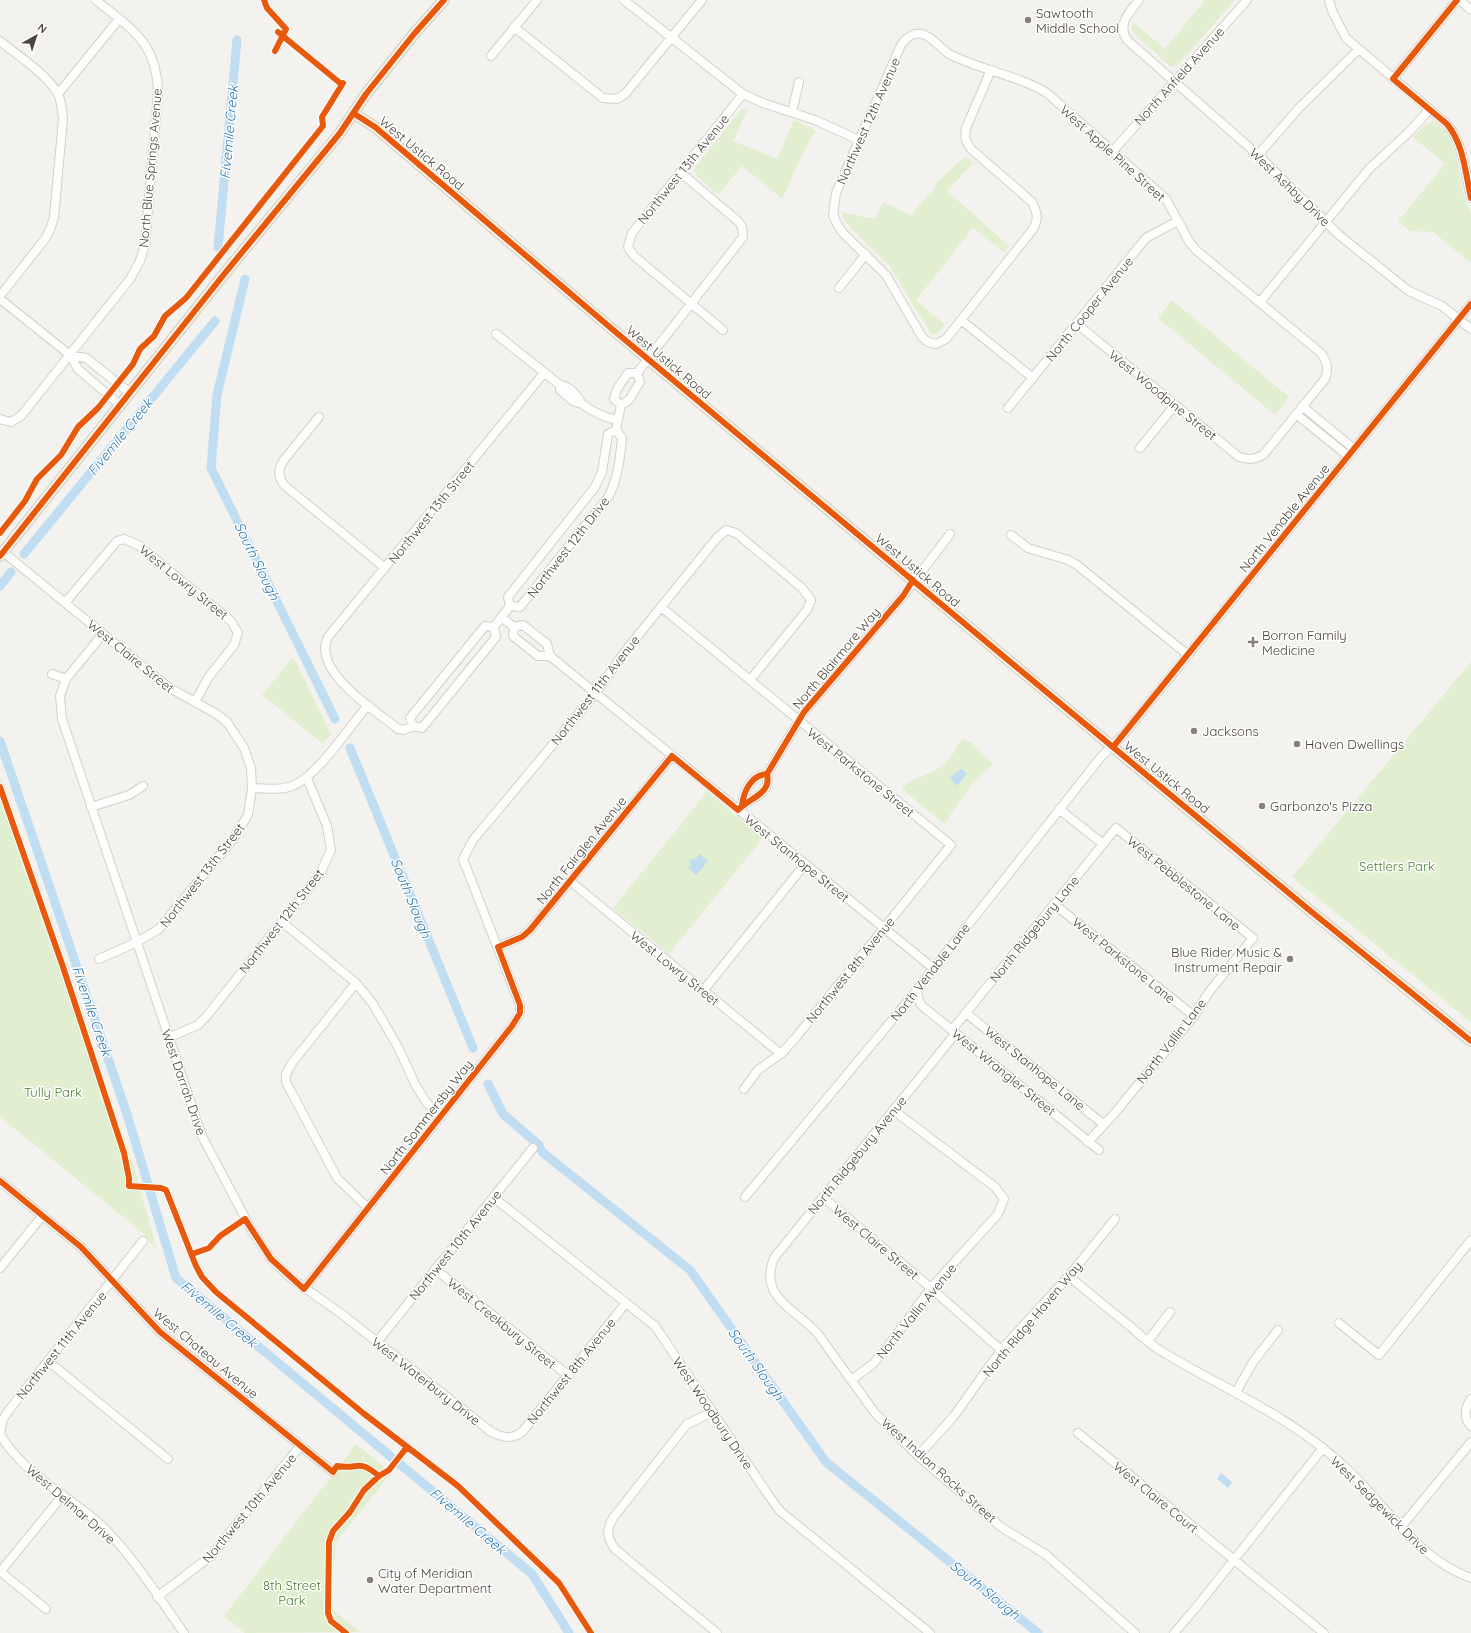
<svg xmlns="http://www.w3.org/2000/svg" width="1471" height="1633" font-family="Quicksand,sans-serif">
  <rect width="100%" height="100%" fill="#f4f2ee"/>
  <path fill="#e1eecf" d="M1205 0H1235L1177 66H1170L1131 31 1133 22 1165 49Z
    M748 108 733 141 777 159 794 120 816 130 804 151 782 199 742 166 718 195 696 176 697 173 694 171 696 166 741 110Z
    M1432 120 1446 131 1456 154 1463 193 1471 213V263L1433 232 1410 231 1398 221 1445 164 1413 137 1426 124 1431 123Z
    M966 156 973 163 947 191 1009 246 1004 252 973 228 916 300 945 325 935 335 931 334 889 265 851 228 845 221 841 212 875 219 883 202 911 215 935 187 938 181Z
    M1172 300 1289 397 1275 415 1158 318Z
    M293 657 331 734 323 744 262 695Z
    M1471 662V1022L1292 877Z
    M962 738 972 743 993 764 970 787 944 824 902 789C909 780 915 779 925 775 943 769 954 755 962 738Z
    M0 776 136 1173 157 1251 143 1233 0 1117Z
    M707 792 763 838 669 954 613 908Z
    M356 1444 391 1473 336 1542 332 1585 333 1610 360 1632 245 1633 224 1616Z"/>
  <path fill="#c0ddf1" d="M963 769 967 774 957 786 950 778 959 770Z
    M700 854 708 861 696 875 688 868 691 864 689 861 692 858 694 860Z
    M1221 1473 1232 1482 1228 1488 1217 1479Z"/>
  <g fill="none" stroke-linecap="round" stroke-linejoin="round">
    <path stroke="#c0ddf1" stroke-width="9" d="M218 247 237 40
      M245 279 217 395 211 468 335 719
      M24 554 215 321
      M0 586 11 572
      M0 741 127 1114 176 1278 532 1574 569 1633
      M350 748 473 1048
      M488 1084 503 1114 539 1145 542 1152 690 1270 826 1462 1038 1633"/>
    <g stroke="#d2d0cb" stroke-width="10">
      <path id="minor" d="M624 0 743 94 763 103 815 120 859 140
        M1139 0C1129 13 1117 24 1127 40L1258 155 1339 235 1409 291 1442 306 1471 329
        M1329 0 1333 13 1346 38 1447 124C1464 145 1465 172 1471 198
        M1459 0 1471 10
        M514 27 603 98 617 99 625 94 702 0
        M0 41C17 55 48 75 58 94 62 102 62 111 63 119L54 217 50 230 45 239 0 296
        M491 56 537 0
        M991 70 966 128C964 138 966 141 971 149L1032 202C1037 212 1039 219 1033 229L946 339 936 344 928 342 922 337 886 275 844 234 838 226 833 215 836 193 901 45C906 38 912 32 922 34 933 37 940 48 949 54 980 70 1017 75 1047 93L1166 199 1190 243 1196 250 1321 353C1327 362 1329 369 1325 379L1264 454C1255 460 1249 460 1239 457L1077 324
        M1393 79 1457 0
        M58 94 119 19
        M792 112 799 82
        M1112 152 1247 0
        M1258 155 1299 108 1358 50
        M839 288 866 254
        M0 299 70 355
        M1260 302 1369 169 1410 131 1430 109
        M961 320 1033 378
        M723 330 634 256 628 247 632 233 743 94
        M496 334 560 385
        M637 373 743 237 742 227 739 222 680 172
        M560 385C570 386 578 396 582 404L573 401 560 390Z
        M582 404C593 412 604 418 618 420
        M120 405 78 369 70 355 86 358 130 393
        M621 405 614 399 617 389 628 373H637
        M1302 406 1353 448
        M1008 408 1146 238 1178 221
        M1296 414 1348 456
        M319 417 283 461C278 470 278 476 284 485L385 568
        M0 419 11 422 21 416 130 279 140 261 145 244 158 93C157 42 132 30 96 0
        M616 430 621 405 629 400 640 382 637 373
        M1140 448 1175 405
        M1011 535 1028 548 1068 560 1077 565 1188 655
        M3 552 168 687 215 713 227 722 244 748 251 768 252 788 248 815 233 839 159 929 137 942 99 959
        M65 603 117 541 124 539 138 545 231 621 238 633 234 645 208 678 195 702
        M510 606 520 607 609 496C618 477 620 459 622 438L616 430
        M510 606 508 597 595 487 602 472 608 434 616 430
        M661 607 951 845 797 1036 781 1054 758 1070 744 1089
        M501 617 514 627
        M523 625 547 644 550 656H538L513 636 514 627Z
        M485 626 494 627 496 637 422 728 413 726 410 718Z
        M494 627 510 606
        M103 634 66 679 60 696 62 719 202 1136 252 1231 271 1259 291 1278 343 1315 490 1431C502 1438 513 1440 523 1431L626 1303
        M550 656 933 968
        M52 674 66 679
        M413 726 404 730 398 729C375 710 311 671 328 637L544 373
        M252 788C265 788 280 791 292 786 317 777 350 726 368 705
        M742 805C744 791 751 775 767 774L804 712 903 596 950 534
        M91 807 129 795 143 786
        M740 808C750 797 772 795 767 774
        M1059 809 1103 844
        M570 881 781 1054
        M1054 904 1194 1016
        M282 922 356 983 373 1004 398 1047 415 1084 426 1102 441 1117
        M498 947 522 937 530 930 672 756
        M356 983 292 1063 286 1074V1082L337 1178 368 1208
        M917 989 918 998 921 1005 1099 1150
        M703 991 805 864
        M966 1013 1103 1124
        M952 1030 1116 828 1253 938 1209 992 1194 1016 1114 1114 1088 1142
        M956 1033 774 1258C758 1298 796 1309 818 1334L875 1413 918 1456 1001 1527 1045 1554 1135 1633
        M170 1037 198 1025 206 1017 320 874 331 850 327 826 307 778
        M0 1181 81 1247 160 1332 333 1472
        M493 1197 655 1326 769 1496 780 1511 930 1633
        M745 1197 908 1001 1101 757 1124 734 1471 304
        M823 1197 931 1288 1001 1350
        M0 1268 43 1215
        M435 1269 569 1376
        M1069 1276C1089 1293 1109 1310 1130 1326 1141 1336 1153 1347 1166 1354 1228 1391 1294 1418 1347 1469 1387 1507 1418 1559 1471 1578
        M304 1289 512 1026 520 1013V1005L463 859 473 840 595 694 627 649 716 539 726 530 736 533 802 588 811 600 807 610 750 680
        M1339 1323 1379 1355 1471 1240
        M1148 1341 1170 1312
        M377 1342 533 1148
        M48 1361 168 1459
        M851 1380 873 1364 886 1349 931 1288 998 1214 1004 1199 995 1187 893 1110
        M1236 1392 1253 1362 1278 1330
        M1471 1399C1465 1407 1463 1419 1471 1426
        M713 1412 687 1424 613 1518C606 1531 607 1538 615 1549L717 1633
        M0 1433 3 1419 9 1410 143 1241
        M1078 1433 1324 1633
        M0 1434C23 1474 69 1496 102 1526 134 1557 158 1597 184 1633
        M918 1456 954 1416 1001 1350 1069 1276 1115 1219
        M1401 1527 1471 1442
        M0 1571 46 1609
        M0 1572 63 1495
        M157 1597 211 1556 300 1446
        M1174 1633 1194 1610 1323 1448"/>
    </g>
    <g stroke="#d6cebb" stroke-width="12">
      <path id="major" d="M353 113 375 127 612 329 1020 670 1308 909 1471 1041
        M0 556 225 273 340 133 366 94 414 34 444 0"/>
    </g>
    <use href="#minor" stroke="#fdfdfc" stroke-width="8"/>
    <use href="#major" stroke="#f2efe6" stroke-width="10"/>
    <g stroke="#fff" stroke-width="8">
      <path id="cycleway" d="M264 0 267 8 286 29 275 51
        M1457 0 1393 79 1447 124C1464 145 1465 172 1471 198
        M353 113 375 127 612 329 1020 670 1308 909 1471 1041
        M0 533 25 501 37 479 61 455 78 427 98 408 133 364 140 349 154 336 165 316 186 298 323 126 322 117 343 83H340L278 32
        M0 556 225 273 340 133 366 94 414 34 444 0
        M1113 747 1471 304
        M0 787 62 964 124 1153 129 1178V1186L161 1188 166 1190 196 1266 202 1277 216 1292 363 1413 458 1486 559 1583 591 1633
        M742 805C744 791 751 775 767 774L804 712 903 596 913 580
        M0 1181 81 1247 160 1332 333 1472 337 1466C360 1470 357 1458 379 1476
        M192 1254 209 1248 220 1236 245 1219 271 1259 304 1289 512 1026 520 1013V1005L498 947 522 937 530 930 672 756 738 810C749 798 772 794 767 774
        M346 1633 331 1621 328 1613 329 1542 333 1531 350 1512 364 1490 379 1476 389 1470 407 1447"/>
    </g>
    <use href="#cycleway" stroke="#e8590c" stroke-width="6"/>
  </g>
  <g fill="#868178" stroke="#fff" stroke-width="1.5">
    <circle cx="1028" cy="20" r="4"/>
    <path d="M1251 636h4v4h4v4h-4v4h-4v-4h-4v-4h4z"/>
    <circle cx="1194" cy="731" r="4"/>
    <circle cx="1297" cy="744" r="4"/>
    <circle cx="1262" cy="806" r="4"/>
    <circle cx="1290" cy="959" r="4"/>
    <circle cx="370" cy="1580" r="4"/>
  </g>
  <g text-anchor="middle" stroke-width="3" stroke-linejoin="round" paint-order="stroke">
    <g font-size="13" fill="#4b4439" stroke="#fff" text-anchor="start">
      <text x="1036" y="18">Sawtooth<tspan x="1036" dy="15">Middle School</tspan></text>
      <text x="1262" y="640">Borron Family<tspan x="1262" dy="15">Medicine</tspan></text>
      <text x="1202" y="736">Jacksons</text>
      <text x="1305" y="749">Haven Dwellings</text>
      <text x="1270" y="811">Garbonzo's Pizza</text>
      <text x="1282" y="957" text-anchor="end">Blue Rider Music &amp;<tspan x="1282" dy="15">Instrument Repair</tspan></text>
      <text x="378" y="1578">City of Meridian<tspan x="378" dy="15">Water Department</tspan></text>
    </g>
    <g font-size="13" fill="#4b4439" stroke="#fff">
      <text transform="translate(1179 76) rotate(-48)" y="5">North Anfield Avenue</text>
      <text transform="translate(868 121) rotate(-66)" y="5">Northwest 12th Avenue</text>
      <text transform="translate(422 153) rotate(40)" y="5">West Ustick Road</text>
      <text transform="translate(1113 153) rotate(42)" y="5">West Apple Pine Street</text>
      <text transform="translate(150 168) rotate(-85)" y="5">North Blue Springs Avenue</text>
      <text transform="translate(683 169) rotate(-51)" y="5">Northwest 13th Avenue</text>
      <text transform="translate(1290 187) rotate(44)" y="5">West Ashby Drive</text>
      <text transform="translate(1089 309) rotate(-51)" y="5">North Cooper Avenue</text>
      <text transform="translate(669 362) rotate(40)" y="5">West Ustick Road</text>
      <text transform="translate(1163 395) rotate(39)" y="5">West Woodpine Street</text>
      <text transform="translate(431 512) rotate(-51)" y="5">Northwest 13th Street</text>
      <text transform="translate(1284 518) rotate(-51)" y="5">North Venable Avenue</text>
      <text transform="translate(568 547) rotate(-52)" y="5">Northwest 12th Drive</text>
      <text transform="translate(918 570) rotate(40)" y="5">West Ustick Road</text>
      <text transform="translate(184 582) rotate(39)" y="5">West Lowry Street</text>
      <text transform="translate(131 656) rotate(39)" y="5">West Claire Street</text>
      <text transform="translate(836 658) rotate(-50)" y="5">North Blairmore Way</text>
      <text transform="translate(595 690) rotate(-52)" y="5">Northwest 11th Avenue</text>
      <text transform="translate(861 772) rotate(39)" y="5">West Parkstone Street</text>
      <text transform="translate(1167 777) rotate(39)" y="5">West Ustick Road</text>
      <text transform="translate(581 850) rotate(-51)" y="5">North Fairglen Avenue</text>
      <text transform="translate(797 858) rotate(39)" y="5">West Stanhope Street</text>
      <text transform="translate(202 875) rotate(-52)" y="5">Northwest 13th Street</text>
      <text transform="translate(1184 883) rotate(39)" y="5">West Pebblestone Lane</text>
      <text transform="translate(281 921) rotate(-52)" y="5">Northwest 12th Street</text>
      <text transform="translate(1034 929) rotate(-51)" y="5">North Ridgebury Lane</text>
      <text transform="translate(1124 960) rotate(39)" y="5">West Parkstone Lane</text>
      <text transform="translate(675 968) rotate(39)" y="5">West Lowry Street</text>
      <text transform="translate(850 970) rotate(-51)" y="5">Northwest 8th Avenue</text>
      <text transform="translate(930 972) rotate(-52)" y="5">North Venable Lane</text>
      <text transform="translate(1171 1041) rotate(-52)" y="5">North Vallin Lane</text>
      <text transform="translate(1035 1068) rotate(39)" y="5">West Stanhope Lane</text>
      <text transform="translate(1004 1072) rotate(39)" y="5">West Wrangler Street</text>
      <text transform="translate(184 1082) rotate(71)" y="5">West Darrah Drive</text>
      <text transform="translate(426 1117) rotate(-52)" y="5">North Sommersby Way</text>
      <text transform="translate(857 1155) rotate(-51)" y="5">North Ridgebury Avenue</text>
      <text transform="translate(876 1242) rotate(40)" y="5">West Claire Street</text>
      <text transform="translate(455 1245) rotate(-51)" y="5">Northwest 10th Avenue</text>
      <text transform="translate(916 1311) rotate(-51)" y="5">North Vallin Avenue</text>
      <text transform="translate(1032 1319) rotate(-50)" y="5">North Ridge Haven Way</text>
      <text transform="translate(502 1323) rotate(39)" y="5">West Creekbury Street</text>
      <text transform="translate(61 1345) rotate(-51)" y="5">Northwest 11th Avenue</text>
      <text transform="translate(206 1353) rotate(40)" y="5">West Chateau Avenue</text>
      <text transform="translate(571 1371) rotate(-51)" y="5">Northwest 8th Avenue</text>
      <text transform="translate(426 1381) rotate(38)" y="5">West Waterbury Drive</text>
      <text transform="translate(713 1413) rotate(56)" y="5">West Woodbury Drive</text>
      <text transform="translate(939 1470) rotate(42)" y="5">West Indian Rocks Street</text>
      <text transform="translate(1156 1497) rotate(39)" y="5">West Claire Court</text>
      <text transform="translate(71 1504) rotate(41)" y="5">West Delmar Drive</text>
      <text transform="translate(1380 1505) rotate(45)" y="5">West Sedgewick Drive</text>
      <text transform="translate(249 1508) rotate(-50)" y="5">Northwest 10th Avenue</text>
    </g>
    <g font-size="13" fill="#4a7f2a" stroke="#fff">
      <text x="1397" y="871">Settlers Park</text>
      <text x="53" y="1097">Tully Park</text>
      <text x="292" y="1590">8th Street<tspan x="292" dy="15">Park</tspan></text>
    </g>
    <g font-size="14" font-style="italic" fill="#2e7ab2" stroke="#fff">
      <text transform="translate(229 132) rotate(-85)" y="5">Fivemile Creek</text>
      <text transform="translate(120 437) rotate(-51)" y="5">Fivemile Creek</text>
      <text transform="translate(257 561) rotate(64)" y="5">South Slough</text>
      <text transform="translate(411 898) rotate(68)" y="5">South Slough</text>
      <text transform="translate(92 1011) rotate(71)" y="5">Fivemile Creek</text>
      <text transform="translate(219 1314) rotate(40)" y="5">Fivemile Creek</text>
      <text transform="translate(756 1364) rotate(55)" y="5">South Slough</text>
      <text transform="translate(468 1521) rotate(40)" y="5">Fivemile Creek</text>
      <text transform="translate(985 1590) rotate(39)" y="5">South Slough</text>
    </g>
  </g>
  <g transform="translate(36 36) rotate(39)" stroke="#ffffff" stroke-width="3" paint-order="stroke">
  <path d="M0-3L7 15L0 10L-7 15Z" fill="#4b4439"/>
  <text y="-6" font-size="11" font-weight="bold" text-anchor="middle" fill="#4b4439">N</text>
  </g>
</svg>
